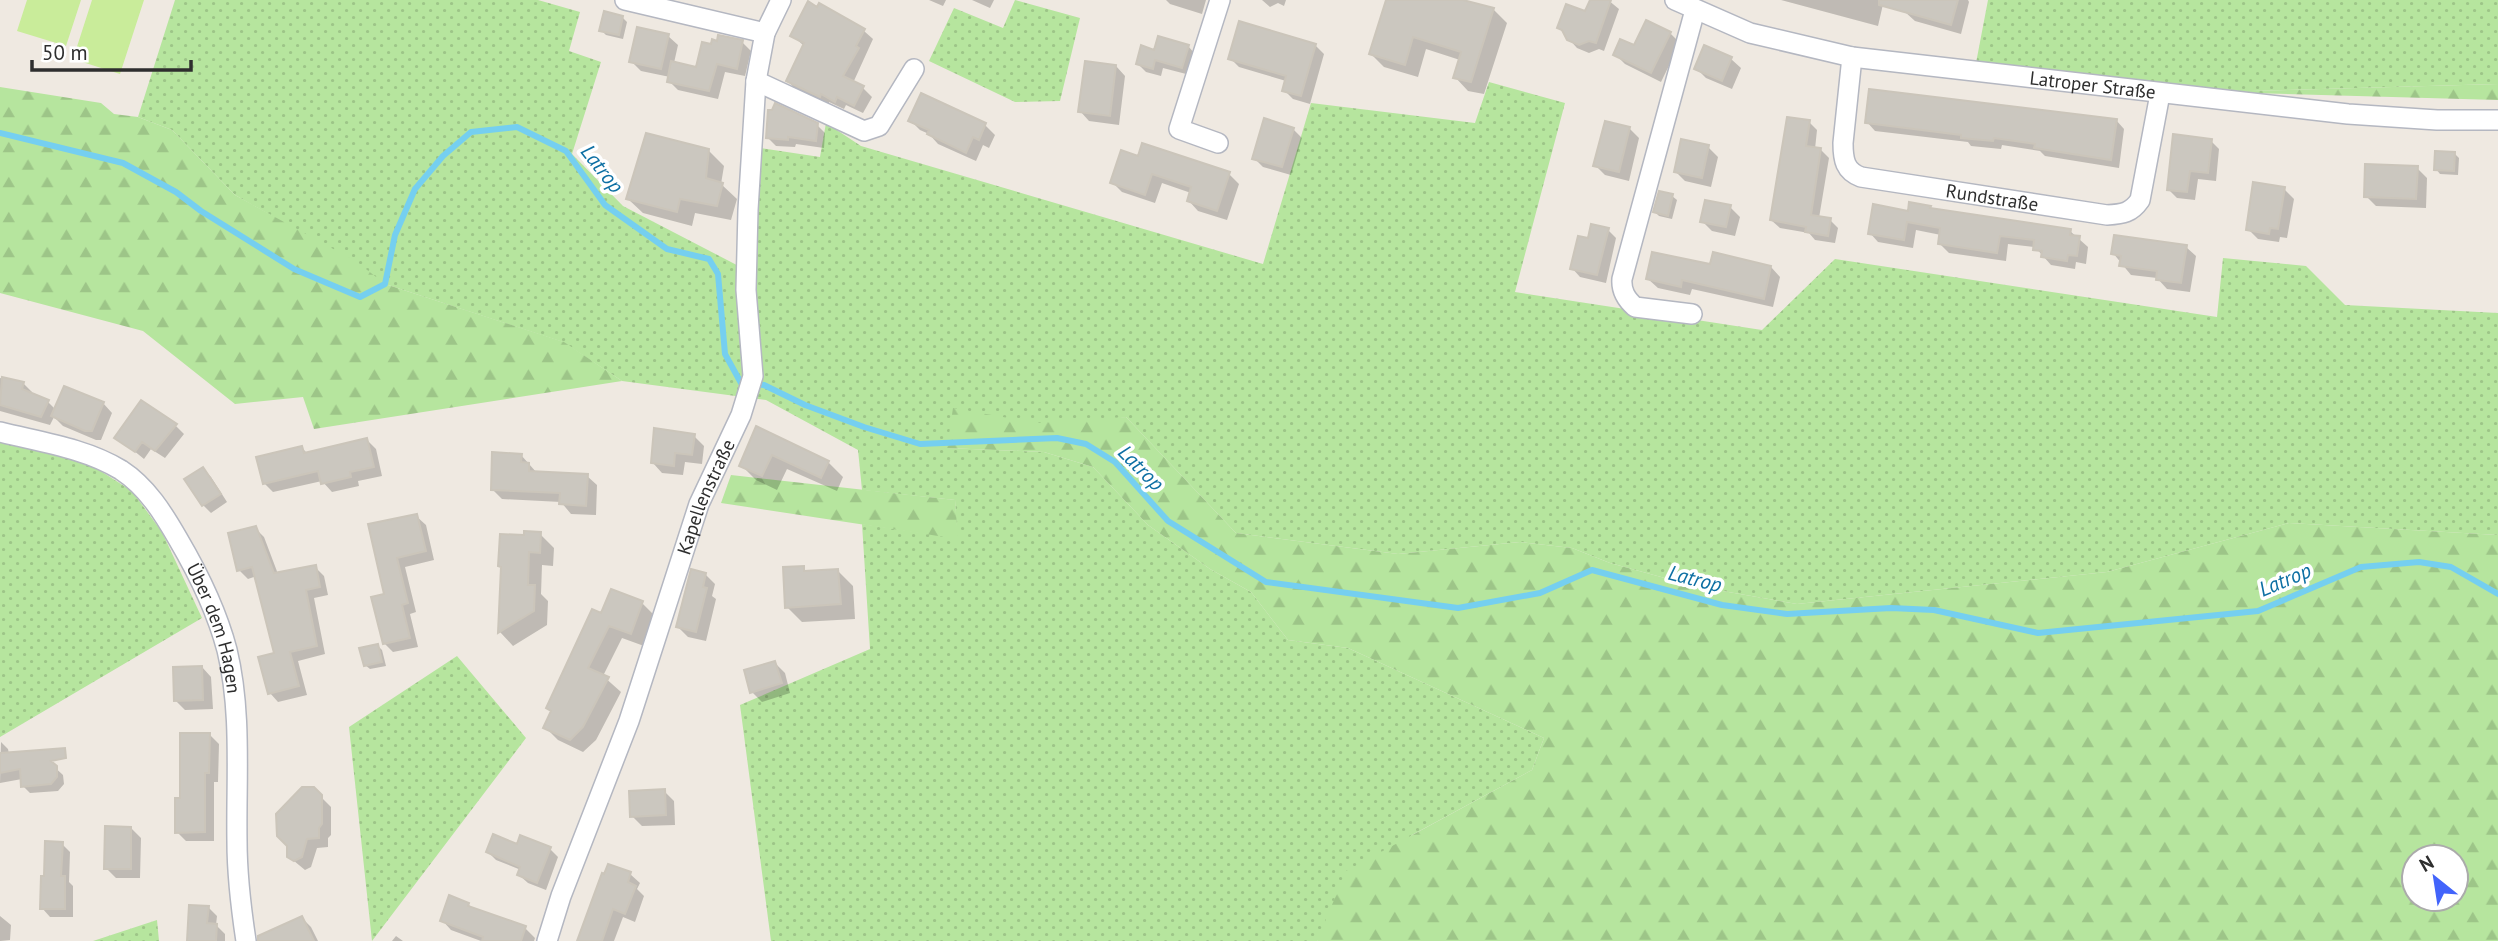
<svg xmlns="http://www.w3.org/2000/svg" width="2498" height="941" font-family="'PT Sans',sans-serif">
  <defs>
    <pattern id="grass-dots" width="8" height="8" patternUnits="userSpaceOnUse" patternTransform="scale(1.75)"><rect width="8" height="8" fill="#b6e59e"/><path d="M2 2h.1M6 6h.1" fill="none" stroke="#9dc588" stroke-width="1.8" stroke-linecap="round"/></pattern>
    <pattern id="forest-firs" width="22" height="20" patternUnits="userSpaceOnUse" patternTransform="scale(1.75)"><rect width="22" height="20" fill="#b6e59e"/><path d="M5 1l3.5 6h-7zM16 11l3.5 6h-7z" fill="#9dc588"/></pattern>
  </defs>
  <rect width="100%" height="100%" fill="#efe9e1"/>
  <path fill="url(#grass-dots)" d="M175 0H538L580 12 569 51 601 62 572 154 623 206 756 275 760 148 820 157 826 123 861 146 1263 264 1311 103 1475 123 1489 82 1565 103 1515 292 1762 330 1835 259 2217 317 2223 258 2306 266 2345 305 2498 313V535L2289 523 2107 572 1797 604 1694 586 1610 563 1572 548 1520 542 1398 554 1236 533 1126 417 947 448 1044 452 1093 467 1148 525 1210 569 1251 592 1288 640 1348 648 1544 738 1532 770 1412 835 1317 941H771L740 705 870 649 862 524 957 538 955 500 862 490 858 450 766 400 622 381 563 342 385 284 325 246 235 195 172 130 138 117Z
    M1015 0 1080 18 1060 101 1015 102 929 61 954 8 1003 28Z
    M1988 0H2498V84L2215 92 1976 63Z
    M0 441 88 463 132 491 162 532 202 618 0 737Z
    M457 656 526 738 372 941 349 727Z
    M157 920 159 941H93Z"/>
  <path fill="url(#forest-firs)" fill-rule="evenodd" d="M2498 84V100L2215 92Z
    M0 87 101 103 114 114 138 117 172 130 235 195 357 262 385 284 564 342 622 381 314 429 303 397 235 404 143 331 0 293Z
    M953 408 1036 423 1126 417 1236 533 1398 554 1520 542 1572 548 1610 563 1694 586 1797 604 2107 572 2289 523 2498 535V941H1317L1346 871 1532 770 1544 738 1348 648 1288 640 1251 592 1210 569 1148 525 1093 467 1044 452 947 448ZM2414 857H2456V899H2414Z
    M731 475 955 500 958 539 721 503Z"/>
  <path fill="#c9ec9a" d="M27 0H81L66 46 17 31Z
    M92 0H144L120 74 73 59Z"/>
  <path fill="#0003" d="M929 0H946L943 6Z
    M972 0H994L990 8Z
    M1166 0H1206L1202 14 1170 4Z
    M1262 0H1286L1284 6 1278 3 1270 7Z
    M1388 0H1465L1468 3 1493 9 1507 23 1484 94 1468 91 1455 77 1460 60 1426 49 1418 77 1384 67 1371 54Z
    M1592 0H1608L1619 9 1604 51 1599 49 1589 53 1577 48 1559 28 1586 13Z
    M1781 0H1884L1878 26Z
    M1909 0H1968L1969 2 1961 34 1915 21 1905 12Z
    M820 5 864 31 873 39 853 83 863 88 872 97 863 113 846 105 844 109 829 102V105L796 90 788 81 804 46 792 35Z
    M622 17 627 22 623 39 606 35 601 30Z
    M1670 33 1680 43 1661 82 1625 64 1615 54Z
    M668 36 678 45 674 63 697 69 712 46 742 42 751 51 745 76 725 72 718 99 678 90 669 81 670 77 641 71 631 61Z
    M1315 45 1324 54 1310 104 1293 99 1284 90 1286 81 1239 67 1230 58Z
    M1188 46 1196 55 1190 75 1163 68 1161 76 1146 72 1138 64 1155 52Z
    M1731 59 1741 68 1732 89 1706 78 1696 68Z
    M1116 66 1125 76 1119 125 1089 121 1080 111Z
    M922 96 985 125 995 135 989 148 983 145 976 161 938 144 929 134 920 130 910 120Z
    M2116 120 2124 129 2119 168 2045 156 2040 151 2002 145 2001 149 1971 146 1968 142 1875 131 1867 122Z
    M1809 122 1817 130 1815 149 1821 150 1829 158 1819 218 1830 220 1838 228 1835 243 1815 240 1809 233 1780 228 1771 220Z
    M817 125 825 133 824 148 796 144 795 147 776 146 768 138Z
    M1629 128 1639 138 1629 181 1605 175 1595 165Z
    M1293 129 1302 138 1291 175 1263 167 1254 158Z
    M2211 141 2219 149 2216 181 2198 179 2195 200 2177 198 2168 189Z
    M1708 147 1718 157 1711 187 1685 181 1676 172Z
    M708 150 724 166 721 184 737 199 731 220 695 213 692 226 643 213 628 199Z
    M2454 153 2459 158 2458 175 2440 174 2436 169Z
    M1139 158 1229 174 1239 184 1227 220 1198 211 1189 201 1191 193 1162 183 1155 203 1122 192 1112 182Z
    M2417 168 2427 178 2426 208 2376 206 2366 196Z
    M2284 189 2294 199 2287 238 2280 237 2279 242 2258 239 2248 229Z
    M1672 196 1677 200 1672 219 1659 216 1655 212Z
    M1730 207 1740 217 1735 236 1712 231 1702 221Z
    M1930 208 1933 211 2070 231 2088 247 2086 264 2076 262 2075 269 2051 265 2035 247 2008 244 2006 261 1949 253 1940 244 1941 235 1916 230 1913 248 1878 242 1870 233 1910 213Z
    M1608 230 1616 238 1606 283 1580 277 1572 268 1589 240Z
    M2186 247 2196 256 2190 292 2167 289 2157 278 2131 275 2113 253Z
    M1711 266 1771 267 1780 277 1773 307 1692 289 1690 295 1658 288 1648 279Z
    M0 378 23 383 32 392 31 395 48 402 56 410 103 403 112 413 101 440H96L63 426 54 417 50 425 0 411Z
    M175 425 184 434 165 458 151 449 144 459 117 437Z
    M757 428 828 462 843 477 837 491 787 469 777 490 756 480 741 465Z
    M694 436 704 446 702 464 685 462 683 475 662 473 653 463Z
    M367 440 376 449 382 476 358 481 359 486 332 492 322 481 273 492 264 483 302 448 308 454Z
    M521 455 537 473 587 476 597 485 596 515 571 514 561 502 502 499 492 489Z
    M203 469 211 477 227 502 211 513 203 505Z
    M416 516 426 525 434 560 405 567 416 612 410 614 418 647 393 652 384 643 386 595 370 526Z
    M255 528 264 537 278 574 315 567 324 576 328 595 314 598 325 654 298 661 307 695 278 702 270 693 276 654 257 576 248 579 239 570Z
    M540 534 554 548 553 566 542 565 541 594 548 601 547 625 513 646 500 632 503 569 526 537Z
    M803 568 808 573 838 571 853 586 855 619 802 622 787 607Z
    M705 574 715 584 712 596 716 599 706 641 688 637 678 627Z
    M642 603 655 616 644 646 622 638 603 676 621 692 596 740 583 752 558 740 545 727 552 712 548 708 602 616Z
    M378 646 382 650 386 666 370 669 365 665Z
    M775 663 785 673 790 693 762 702 752 692Z
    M202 667 211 677 213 709 185 710 175 700Z
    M209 734 219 744 218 782H214V841H186L177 832 181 800Z
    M1 742 8 749 9 754 51 764 63 775 64 784 58 791 30 793 23 786 22 779 0 783Z
    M313 789 331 807V835L328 838V847L317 848 311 867 305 870 288 856 289 845Z
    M664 791 674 801 675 825 642 826 632 816Z
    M131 828 141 838 140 878H116L106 868Z
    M62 844 70 852 69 882 73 886V917H50L42 908 45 878Z
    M518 846 550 849 558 857 546 890 528 883 519 875 521 870 496 860 488 852Z
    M630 874 640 883 637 889 644 896 635 922 623 917 614 941H579Z
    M468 904 474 910 525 928 535 938 534 941H481L451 930 442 920Z
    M208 907 217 916 216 925 225 934V941H189Z
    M0 916 11 925 10 940 0 941Z
    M302 918 311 927 318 941H274Z
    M396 936 403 941H392Z"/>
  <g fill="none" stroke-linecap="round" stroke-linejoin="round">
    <path stroke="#75cff0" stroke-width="6" d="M0 133 123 163 176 192 201 211 294 269 360 297 385 284 395 235 415 189 443 156 471 132 517 127 566 151 605 205 667 249 709 259 718 274 725 354 741 383 764 385 805 405 864 427 920 444 1057 438 1086 444 1115 462 1168 521 1266 582 1458 608 1540 593 1592 570 1722 605 1787 614 1891 608 1934 610 2038 633 2258 611 2361 567 2419 562 2451 567 2498 594"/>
  </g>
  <path fill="#cbc7bf" stroke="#cbc5ba" stroke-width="2" d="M1386 0H1463L1494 8 1471 82 1453 78 1461 52 1413 37 1405 65 1369 54Z
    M1590 0H1611L1596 43 1589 41 1579 45 1567 40 1562 30 1557 28 1566 4 1585 11Z
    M1879 0H1958L1951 25 1879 5Z
    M808 1 817 7 819 3 865 29 856 46 859 48 843 76 864 86 854 106 837 97 835 102 821 94 820 97 786 81 804 43 790 36Z
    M604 11 623 16 619 35 599 31Z
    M1646 20 1671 32 1651 73 1613 55 1620 39 1634 45Z
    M1239 21 1316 44 1301 96 1282 91 1286 76 1228 59Z
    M637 27 669 34 661 69 629 62Z
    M718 35 743 40 737 69 717 64 709 91 667 82 671 61 696 67 702 42 711 44 712 39 717 41Z
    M1158 36 1189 45 1182 68 1155 60 1153 69 1136 64 1141 45 1154 50Z
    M1704 45 1732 57 1722 81 1694 69Z
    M1085 61 1116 65 1110 116 1078 112Z
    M1869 89 2117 119 2111 160 2034 148 2035 144 1994 138 1993 141 1961 138V135L1865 123Z
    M921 93 986 123 979 140 973 137 966 153 927 134 929 130 908 121Z
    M775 103 818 123 816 141 788 137V140L766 138 768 110H772Z
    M1787 117 1810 120 1806 146 1821 148 1811 215 1831 218 1828 236 1805 232 1806 227 1770 220Z
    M1264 118 1294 128 1282 167 1252 159Z
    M1605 121 1630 127 1619 172 1593 166Z
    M646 133 709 149 706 178 723 183 717 206 680 199 677 212 626 199Z
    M2173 134 2212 139 2208 173 2190 171 2187 192 2167 190Z
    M1681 139 1709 145 1702 178 1674 172Z
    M1142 143 1230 172 1217 211 1187 201 1191 187 1152 174 1145 195 1110 183 1121 150 1138 156Z
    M2435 151 2455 152 2454 171 2434 170Z
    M2365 164 2418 166 2416 199 2364 197Z
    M2253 182 2285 187 2278 229 2270 228 2269 234 2246 230Z
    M1659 191 1673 194 1668 216 1653 212Z
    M1705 200 1731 205 1726 227 1700 222Z
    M1909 202 1931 206 1930 208 2071 229 2070 235 2080 236 2077 256 2068 255 2067 261 2041 257 2042 251 2033 250 2034 240 2000 236 1997 253 1938 244 1940 228 1907 222 1904 240 1868 234 1873 204 1908 211Z
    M1591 224 1609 228 1597 275 1570 269 1578 236 1588 238Z
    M2114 235 2187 245 2181 283 2156 280 2157 271 2119 266 2121 256 2111 254Z
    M1652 252 1710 264 1713 252 1771 266 1764 299 1682 280 1681 287 1646 279Z
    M2 377 24 382 22 389 49 400 41 417 0 405Z
    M64 386 104 402 92 431H85L51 416Z
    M141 400 177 424 155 451 142 442 135 452 114 438Z
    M756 426 829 461 821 478 772 455 762 476 739 466Z
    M654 428 695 434 692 455 675 453 674 466 651 463Z
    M367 438 374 467 350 472 351 477 321 484 318 471 263 484 256 457 302 446 304 453Z
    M492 452 522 454 521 462 529 463V471L588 474 586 506 559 504 560 493 491 490Z
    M203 467 221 494 202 506 184 479Z
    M417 514 426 551 397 558 408 603 402 605 410 638 383 644 371 597 384 594 368 524Z
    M256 526 274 573 316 565 320 587 306 590 317 646 290 652 299 686 268 694 258 657 274 653 252 567 237 571 228 533Z
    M524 531 541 532 540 553 529 552 528 585H535L534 611 498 633 501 567 498 566 500 534 524 535Z
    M804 566V571L838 569 841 604 785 608 783 567Z
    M691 569 706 573 703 587 707 588 696 632 676 627Z
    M611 589 643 601 631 634 609 626 588 668 609 677 583 727 570 740 543 728 551 711 546 708 592 609 601 613Z
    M378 644 382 662 364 666 359 648Z
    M775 661 782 683 750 693 744 670Z
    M202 666 203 700 174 701 173 667Z
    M180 733H210L209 773H205V832L175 833V798H180Z
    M65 748 66 758 51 761 57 766V777L51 784 21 787 20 769 0 773V753Z
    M302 787H314L322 795V824L319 828V838L307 839 302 857 294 861 287 857V846L277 836 276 814Z
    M665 789 666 815 630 817 629 791Z
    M105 826 131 827V869H104Z
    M493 834 517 844 520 835 551 847 537 883 517 875 520 867 486 852Z
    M45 841 63 842 61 876H65V909H40L41 876H44Z
    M608 864 631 872 628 882 636 886 625 914 613 909 602 941H577L602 873 604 874Z
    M449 895 469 903 468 906 526 926 521 941H482L483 937 440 921Z
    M189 905 209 906 207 923 217 924 216 941H187Z
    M302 916 314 941H258V936Z"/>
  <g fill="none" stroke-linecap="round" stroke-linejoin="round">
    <g stroke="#b4b7c1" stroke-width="22">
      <g id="minor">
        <path d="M625 0 765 33"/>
        <path id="s1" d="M1675 0 1750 33 1852 57 2348 114 2437 120H2498"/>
        <path id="s2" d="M1852 57 1843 143C1843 160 1845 171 1861 177L2107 215C2123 214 2131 213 2140 200L2160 94"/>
        <path d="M756 81 864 131 879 126 914 69"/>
        <path d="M1218 143 1179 129 1220 0"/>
        <path d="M1692 314 1635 307C1626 299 1621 291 1622 279L1695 10"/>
        <path id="s3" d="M0 432C40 442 85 448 121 470 147 487 163 513 178 539 198 573 217 612 227 650 242 712 236 778 237 841 237 874 241 908 246 941"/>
        <path id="s4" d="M547 941 561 896 629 721 699 504 741 415 753 376 746 290 748 210 756 81 765 33 781 0"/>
      </g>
    </g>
    <use href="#minor" stroke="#fff" stroke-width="19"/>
  </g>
  <g text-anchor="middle" stroke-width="7" stroke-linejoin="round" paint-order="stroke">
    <g font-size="19" fill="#2e2e2e" stroke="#fff">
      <text dy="7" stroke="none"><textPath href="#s1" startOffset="429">Latroper Straße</textPath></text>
      <text dy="7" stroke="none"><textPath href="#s2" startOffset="261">Rundstraße</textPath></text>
      <text dy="7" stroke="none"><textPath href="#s4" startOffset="472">Kapellenstraße</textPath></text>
      <text dy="7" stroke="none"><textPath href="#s3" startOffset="315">Über dem Hagen</textPath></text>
    </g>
    <g font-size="21" font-style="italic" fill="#0d6fa3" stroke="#fff">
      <text transform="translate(602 169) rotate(52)" y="7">Latrop</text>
      <text transform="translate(1141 468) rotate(45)" y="7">Latrop</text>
      <text transform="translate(1695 579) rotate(14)" y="7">Latrop</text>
      <text transform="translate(2285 580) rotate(-23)" y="7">Latrop</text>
    </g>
  </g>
  <g transform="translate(2435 878) rotate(330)"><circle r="33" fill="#ffffff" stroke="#ababab" stroke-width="2"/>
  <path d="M0-5L12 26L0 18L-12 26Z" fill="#4264fb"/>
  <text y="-10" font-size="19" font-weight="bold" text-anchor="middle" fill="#2e2e2e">N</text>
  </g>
  <path d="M32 60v10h159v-10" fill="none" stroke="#2e2e2e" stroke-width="3.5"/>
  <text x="42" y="60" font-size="21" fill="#2e2e2e" stroke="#ffffff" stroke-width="5" paint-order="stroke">50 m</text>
</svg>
